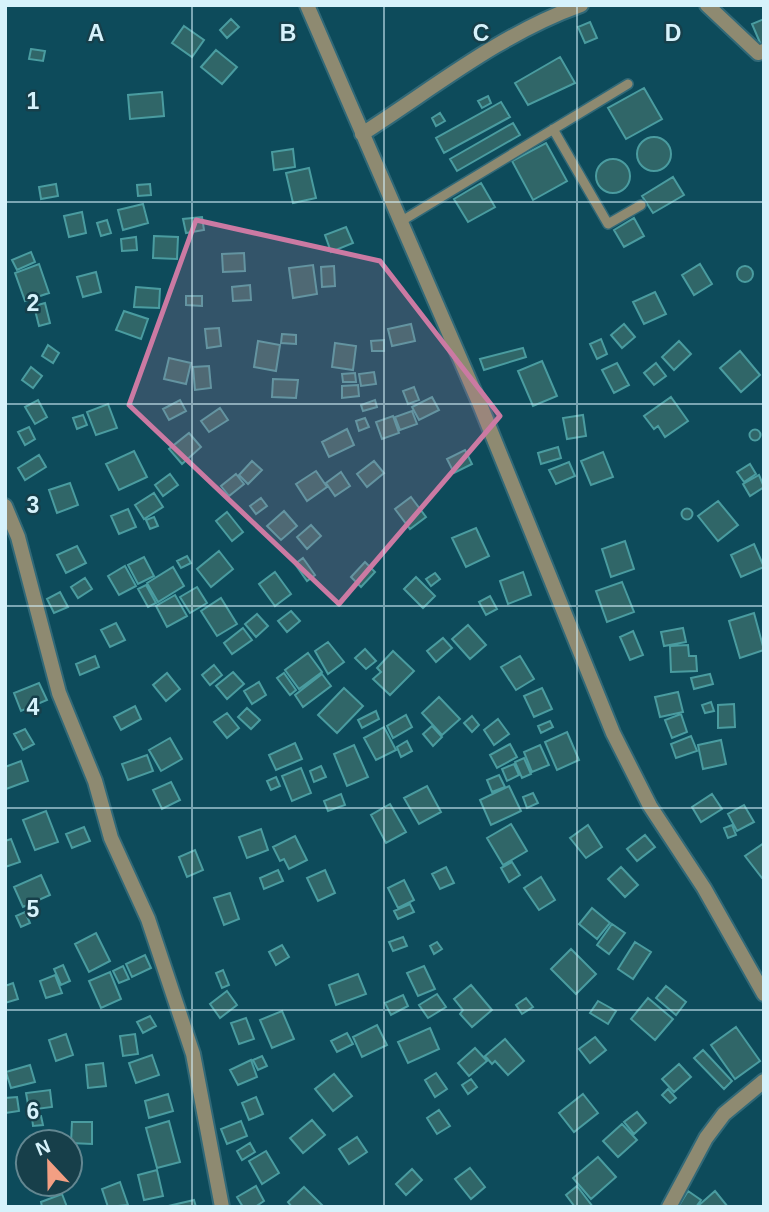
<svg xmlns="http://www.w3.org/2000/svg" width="769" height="1212" font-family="Arial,sans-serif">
  <rect width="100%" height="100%" fill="#0d4b5b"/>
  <path fill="#306668" stroke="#4a9ca0" stroke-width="2" d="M231 19 239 27 227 38 220 30Z
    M764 19V44L761 45 752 24Z
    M590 22 597 38 585 43 578 27Z
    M184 26 204 40 192 57 172 43Z
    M31 49 45 51 43 61 29 59Z
    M216 50 237 67 222 84 201 67Z
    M560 57 575 83 528 105 515 83Z
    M644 88 662 119 626 139 608 108Z
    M162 92 164 116 130 119 128 95Z
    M488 96 491 103 482 108 478 101Z
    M501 102 510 117 444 153 436 138Z
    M440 113 445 121 436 126 432 118Z
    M513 123 520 135 457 171 450 159Z
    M637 154a17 17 0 1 1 34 0a17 17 0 1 1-34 0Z
    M546 143 567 181 533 200 512 161Z
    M293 149 295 167 274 170 272 152Z
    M596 176a17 17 0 1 1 34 0a17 17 0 1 1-34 0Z
    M309 168 316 198 293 203 286 173Z
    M673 177 684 195 653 213 642 196Z
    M481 183 495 207 468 222 454 199Z
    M56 184 58 196 41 199 39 187Z
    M150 184 151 195 138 196 137 185Z
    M143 204 148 223 123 230 118 210Z
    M82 212 86 233 69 237 64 216Z
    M202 217 204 230 186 233 183 219Z
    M634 218 644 236 624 247 614 230Z
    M107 220 111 233 101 236 97 223Z
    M346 227 353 243 331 252 325 235Z
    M154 236 178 237 177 259 153 258Z
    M136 237 137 250 122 251 121 239Z
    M31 252 35 262 17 270 12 260Z
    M244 253 245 271 223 272 222 254Z
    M39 264 49 293 25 301 15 273Z
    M700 264 712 284 694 295 682 275Z
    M313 265 317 294 293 298 289 268Z
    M737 274a8 8 0 1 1 16 0a8 8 0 1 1-16 0Z
    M334 266 335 286 322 287 321 267Z
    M96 272 101 292 83 297 77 277Z
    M250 285 251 300 233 301 232 287Z
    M136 287 160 289 159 308 134 307Z
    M655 292 666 314 644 324 633 302Z
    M186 296H202V306L186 305Z
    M45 303 50 323 39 326 34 306Z
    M124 311 148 319 141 339 116 330Z
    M411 324 415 341 392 346 388 329Z
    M624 324 635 337 622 348 611 335Z
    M219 328 221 346 207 348 205 329Z
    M282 334 296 335V344L281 343Z
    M601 339 607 354 597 359 590 344Z
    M384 340V351H372L371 341Z
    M258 341 280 345 276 371 254 367Z
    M679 341 691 354 674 370 662 357Z
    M335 343 356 346 353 370 332 367Z
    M48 345 59 353 53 363 42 356Z
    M523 348 526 357 484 370 480 359Z
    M740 351 760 375 741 392 720 368Z
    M169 358 191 363 186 384 164 379Z
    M542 361 557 396 533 406 518 371Z
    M617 363 629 385 614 393 602 370Z
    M656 363 666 376 654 385 644 373Z
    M209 366 211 388 195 390 193 367Z
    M31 367 42 376 33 388 22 380Z
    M374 372 376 384 361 386 359 374Z
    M355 373 356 382H343L342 374Z
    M273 379 298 380 296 398 272 397Z
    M358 385 359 396 342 398V386Z
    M414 387 419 400 408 404 403 391Z
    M432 397 439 410 419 420 412 407Z
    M671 397 688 421 665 437 658 426 654 429 644 416Z
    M38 400 47 417 35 424 25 407Z
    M180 400 186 411 169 420 163 409Z
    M375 400 377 407 363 411 361 405Z
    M108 404 117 428 96 435 87 412Z
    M220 408 228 420 209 432 201 421Z
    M412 411 417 424 400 430 395 417Z
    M83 415 87 425 77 429 73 418Z
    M583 415 586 436 567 439 563 418Z
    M393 416 399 433 382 439 376 422Z
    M365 418 369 427 359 431 356 421Z
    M29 427 35 439 25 445 18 432Z
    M347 429 354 445 329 457 322 442Z
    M749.5 435a5.5 5.5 0 1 1 11 0a5.5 5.5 0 1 1-11 0Z
    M189 433 201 447 182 464 169 449Z
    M558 447 561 458 541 464 538 453Z
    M465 450 472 464 454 473 447 459Z
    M134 451 147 477 119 490 106 464Z
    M603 452 613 477 591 485 581 461Z
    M39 455 46 467 25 480 18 468Z
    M252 461 262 470 248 484 239 475Z
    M374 461 384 473 367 487 357 474Z
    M569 462 575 476 556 484 549 470Z
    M750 464 756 474 744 482 737 472Z
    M316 471 327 487 307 501 296 484Z
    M341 472 350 486 335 496 326 483Z
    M170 474 178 485 163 496 155 485Z
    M236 474 244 484 229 496 221 486Z
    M759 475 764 487 750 496 743 484Z
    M70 483 78 505 57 513 49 490Z
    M154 493 163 507 144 519 135 505Z
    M411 497 426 517 410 529 395 509Z
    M261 498 267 506 256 514 250 506Z
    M718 501 738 525 718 541 698 516Z
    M681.5 514a5.5 5.5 0 1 1 11 0a5.5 5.5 0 1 1-11 0Z
    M128 509 136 527 119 534 111 516Z
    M284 511 297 526 281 540 267 526Z
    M227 512 243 532 232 541 216 521Z
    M154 517 158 526 150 529 146 520Z
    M311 525 321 536 307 549 297 537Z
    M476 528 489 556 466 567 452 538Z
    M625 541 634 569 611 577 602 549Z
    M754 544 764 567 741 577 731 555Z
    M77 546 86 563 66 573 57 555Z
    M219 551 233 569 211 587 197 569Z
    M187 556 191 563 181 568 177 561Z
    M144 557 154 576 138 584 128 565Z
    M303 558 315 575 307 581 295 564Z
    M365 562 375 572 361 587 351 577Z
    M125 566 136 586 119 595 108 576Z
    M173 567 184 586 158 602 147 583Z
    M275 572 291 594 275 606 259 584Z
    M523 572 531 595 508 604 500 581Z
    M435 573 440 579 431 586 426 579Z
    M416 577 435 596 423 608 404 589Z
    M85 578 92 589 78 598 71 587Z
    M622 582 634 612 607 622 596 591Z
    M146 585 156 603 148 607 138 589Z
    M197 587 207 603 190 613 180 597Z
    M60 592 68 607 54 613 47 599Z
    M175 595 187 616 167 627 156 606Z
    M490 596 497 609 486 615 479 602Z
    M221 598 237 624 217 636 201 611Z
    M291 611 300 621 287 632 278 621Z
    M754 613 764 650 740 658 729 621Z
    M257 614 268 626 256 637 245 624Z
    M116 623 125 640 110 647 101 630Z
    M468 625 486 645 470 659 452 639Z
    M243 628 252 640 232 654 224 643Z
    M683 628 686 642 664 646 661 632Z
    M633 631 643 655 630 660 620 637Z
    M443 638 452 648 436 662 427 651Z
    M328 642 344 662 328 674 315 651Z
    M688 645 689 656H696L697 671 671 672 670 646Z
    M365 649 376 661 366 669 355 658Z
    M393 651 414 671 390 695 373 679 381 672 377 668Z
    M308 653 322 672 299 689 285 670Z
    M95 656 99 667 80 675 76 664Z
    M520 656 534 679 516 690 501 667Z
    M214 665 222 675 210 685 202 675Z
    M233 672 244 684 227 699 216 686Z
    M167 673 180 689 166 701 153 685Z
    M284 673 296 690 290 695 277 678Z
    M322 674 331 686 303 707 295 695Z
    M710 674 713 684 694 689 691 678Z
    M259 682 266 695 252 704 244 691Z
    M39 683 47 700 21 711 14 693Z
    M344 688 363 706 337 733 318 715Z
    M542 688 552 709 534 717 524 696Z
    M678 692 683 712 660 717 655 697Z
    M439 697 460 719 442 735 422 713Z
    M711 702 714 711 705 713 702 705Z
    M734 704 735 727 718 728V705Z
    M135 706 141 719 121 730 114 717Z
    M247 708 260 720 251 729 238 717Z
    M376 711 379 719 362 728 358 720Z
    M227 713 239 728 227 738 214 722Z
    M681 714 687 732 672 738 665 720Z
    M406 715 412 727 393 738 387 726Z
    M472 716 479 725 472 732 464 723Z
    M498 719 509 734 494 745 484 730Z
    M550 721 553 727 541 733 538 726Z
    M432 726 442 737 433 746 423 734Z
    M384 727 396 750 376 760 364 738Z
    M25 729 34 744 23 750 14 734Z
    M567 732 579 760 557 770 545 742Z
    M691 736 697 751 676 758 671 744Z
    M170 738 182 759 161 771 149 750Z
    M721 740 726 764 703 769 698 745Z
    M407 741 412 751 401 757 397 747Z
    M295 743 302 759 276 770 269 755Z
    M510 744 517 757 497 768 490 755Z
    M354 745 368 777 347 786 334 754Z
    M540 745 549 765 532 772 524 752Z
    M147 755 153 771 128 780 122 764Z
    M524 758 531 774 522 778 515 762Z
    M21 761 28 781 6 789 5 767Z
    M514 764 519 775 507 781 502 769Z
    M321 766 326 777 314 782 310 771Z
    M301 768 311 793 292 801 282 776Z
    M499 775 505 787 492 792 487 780Z
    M276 777 280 786 271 790 267 781Z
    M171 782 180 800 162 809 153 790Z
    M427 786 441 812 419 824 404 798Z
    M509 786 521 811 491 825 480 800Z
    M533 793 538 803 527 808 523 797Z
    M341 794 345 805 328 811 324 801Z
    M712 794 722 809 701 822 692 807Z
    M390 804 406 832 386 843 371 815Z
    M744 805 754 822 737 831 728 814Z
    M46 811 58 842 35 850 23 820Z
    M511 824 527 851 503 865 487 838Z
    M588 825 602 847 586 858 570 838Z
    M732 825 736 835 728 838 724 828Z
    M84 827 90 841 72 848 66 834Z
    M261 829 268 850 247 858 239 837Z
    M645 835 655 847 637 861 627 849Z
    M295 836 307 860 289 869 284 859 280 861 273 847Z
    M11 839 20 862 5 867V841Z
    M764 843V877L762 878 745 856Z
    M195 850 203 870 187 877 179 857Z
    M512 862 520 875 509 882 501 868Z
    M446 867 454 883 440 889 432 874Z
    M621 867 638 885 625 897 608 879Z
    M278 870 283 881 264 889 260 878Z
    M325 870 335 893 318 901 307 878Z
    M41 875 50 895 23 907 14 887Z
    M541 877 555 900 539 910 524 888Z
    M404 880 414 900 398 908 388 888Z
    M230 893 239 919 224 925 214 898Z
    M410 904 414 912 398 919 394 911Z
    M592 908 610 923 597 939 579 924Z
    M25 912 30 923 21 927 16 916Z
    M612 924 625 933 609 954 597 945Z
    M96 933 110 961 89 972 75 944Z
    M403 937 407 946 393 951 389 942Z
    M437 942 442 949 434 954 430 946Z
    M635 942 651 952 633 979 618 969Z
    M282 945 289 957 276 965 269 952Z
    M571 949 596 974 576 994 551 969Z
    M145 955 151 968 132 977 126 964Z
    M63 965 70 981 61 985 54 969Z
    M123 966 129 979 119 983 113 971Z
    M424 966 435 989 418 996 407 973Z
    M223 970 229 985 222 988 216 973Z
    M110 972 121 999 101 1008 89 981Z
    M358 974 366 994 336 1005 329 985Z
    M55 975 62 993 46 998 40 981Z
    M13 983 18 999 5 1003V986Z
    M471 985 492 1010 472 1027 460 1014 463 1010 454 999Z
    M666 986 686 1002 676 1015 656 998Z
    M227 991 237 1005 220 1018 210 1004Z
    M437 994 446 1007 428 1018 419 1005Z
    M403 995 408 1006 391 1015 385 1003Z
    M526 998 533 1007 522 1014 516 1005Z
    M648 998 673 1019 655 1040 631 1019Z
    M598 1001 616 1011 608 1024 590 1013Z
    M282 1011 294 1039 272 1048 260 1020Z
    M150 1016 156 1026 143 1033 137 1022Z
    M246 1018 254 1039 239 1044 231 1023Z
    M377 1025 387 1045 362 1057 353 1037Z
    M736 1027 760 1061 735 1079 711 1045Z
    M430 1028 439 1049 408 1063 398 1042Z
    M347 1033 353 1044 337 1052 331 1041Z
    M66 1034 73 1055 56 1061 49 1040Z
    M135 1034 138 1054 123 1056 120 1036Z
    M595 1037 606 1050 590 1063 579 1049Z
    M505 1039 524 1061 508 1075 495 1061 492 1064 485 1056Z
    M475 1048 487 1061 469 1076 458 1063Z
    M703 1050 732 1081 724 1089 694 1058Z
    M152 1055 159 1075 136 1083 129 1063Z
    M262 1056 267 1066 258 1070 253 1060Z
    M251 1060 257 1077 238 1085 230 1070Z
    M103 1063 106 1086 88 1088 86 1065Z
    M679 1064 691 1077 674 1092 662 1079Z
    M30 1065 35 1082 11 1088 6 1072Z
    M436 1073 447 1089 435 1097 425 1080Z
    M334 1074 352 1096 333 1111 315 1089Z
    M471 1079 477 1087 468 1094 462 1085Z
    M668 1089 676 1098 670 1103 662 1095Z
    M50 1090 52 1107 29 1110 26 1093Z
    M168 1094 173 1111 149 1118 145 1101Z
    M583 1094 598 1113 574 1132 559 1113Z
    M17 1097 19 1111 5 1113V1098Z
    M256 1097 263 1114 249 1120 242 1103Z
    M439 1110 450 1126 437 1134 427 1118Z
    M637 1112 646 1123 634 1134 624 1122Z
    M41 1116 43 1125 33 1126 32 1117Z
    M312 1120 325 1135 303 1153 290 1138Z
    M169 1121 180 1162 157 1168 146 1128Z
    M241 1121 247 1136 227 1144 221 1129Z
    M72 1122H92V1144L71 1143Z
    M622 1124 637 1140 618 1157 603 1141Z
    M357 1137 367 1152 349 1164 339 1149Z
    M250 1143 255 1152 242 1160 237 1151Z
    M266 1151 279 1173 262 1184 249 1161Z
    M598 1157 616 1177 591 1199 573 1178Z
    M470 1168 485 1187 471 1199 455 1179Z
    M412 1169 422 1180 406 1195 396 1184Z
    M157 1170 163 1196 144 1200 138 1175Z
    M120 1182 128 1205 108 1207 102 1189Z
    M256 1186 264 1201 255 1207H243L237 1197Z
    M577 1186 593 1207H575L566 1195Z
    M304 1187 323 1206 322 1207H292L288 1202Z
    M688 1191 701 1200 696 1207H678Z
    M715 1191 728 1207H699L698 1206Z
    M62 1194 67 1207H42L41 1202Z
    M194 1200 196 1207H164Z"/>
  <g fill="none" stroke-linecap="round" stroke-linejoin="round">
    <g stroke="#316978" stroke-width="12">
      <path id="lane" d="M553 129 608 224 641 205
        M400 222 628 84"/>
    </g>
    <g stroke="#316978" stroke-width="18">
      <path id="street" d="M307 5 481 407 613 733 650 806 704 888 764 994
        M707 5 758 53 764 51
        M362 134C434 88 500 34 581 5
        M5 506 18 537 59 693 95 781 111 838 148 919 193 1054 222 1207
        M669 1207 706 1138 724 1114 764 1081"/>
    </g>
    <use href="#lane" stroke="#8e8a71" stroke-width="9"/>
    <use href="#street" stroke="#8e8a71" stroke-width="14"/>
  </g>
  <path fill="#cb7aa3" fill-opacity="0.2" stroke="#cb7aa3" stroke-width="5" stroke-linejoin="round" d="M196 220 380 261 500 416 339 604 129 405Z"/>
  <path fill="none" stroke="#d6f2fb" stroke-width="2" stroke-opacity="0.55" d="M192 5V1207M384 5V1207M577 5V1207M5 202H764M5 404H764M5 606H764M5 808H764M5 1010H764"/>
  <g font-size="23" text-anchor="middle" font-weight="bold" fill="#d6f2fb" stroke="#173f4a" stroke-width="5" stroke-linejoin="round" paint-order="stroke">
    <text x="96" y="41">A</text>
    <text x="288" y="41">B</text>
    <text x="481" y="41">C</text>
    <text x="673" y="41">D</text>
    <text x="33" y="109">1</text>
    <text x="33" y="311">2</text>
    <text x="33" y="513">3</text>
    <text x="33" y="715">4</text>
    <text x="33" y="917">5</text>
    <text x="33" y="1119">6</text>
  </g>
  <rect width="769" height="1212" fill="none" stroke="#d6f2fb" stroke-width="14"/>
  <g transform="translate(49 1163) rotate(338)"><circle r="33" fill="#173f4a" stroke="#638791" stroke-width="2"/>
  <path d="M0-5L12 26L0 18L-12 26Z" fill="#f39f83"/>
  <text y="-10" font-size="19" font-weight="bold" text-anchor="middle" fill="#d6f2fb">N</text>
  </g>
</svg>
